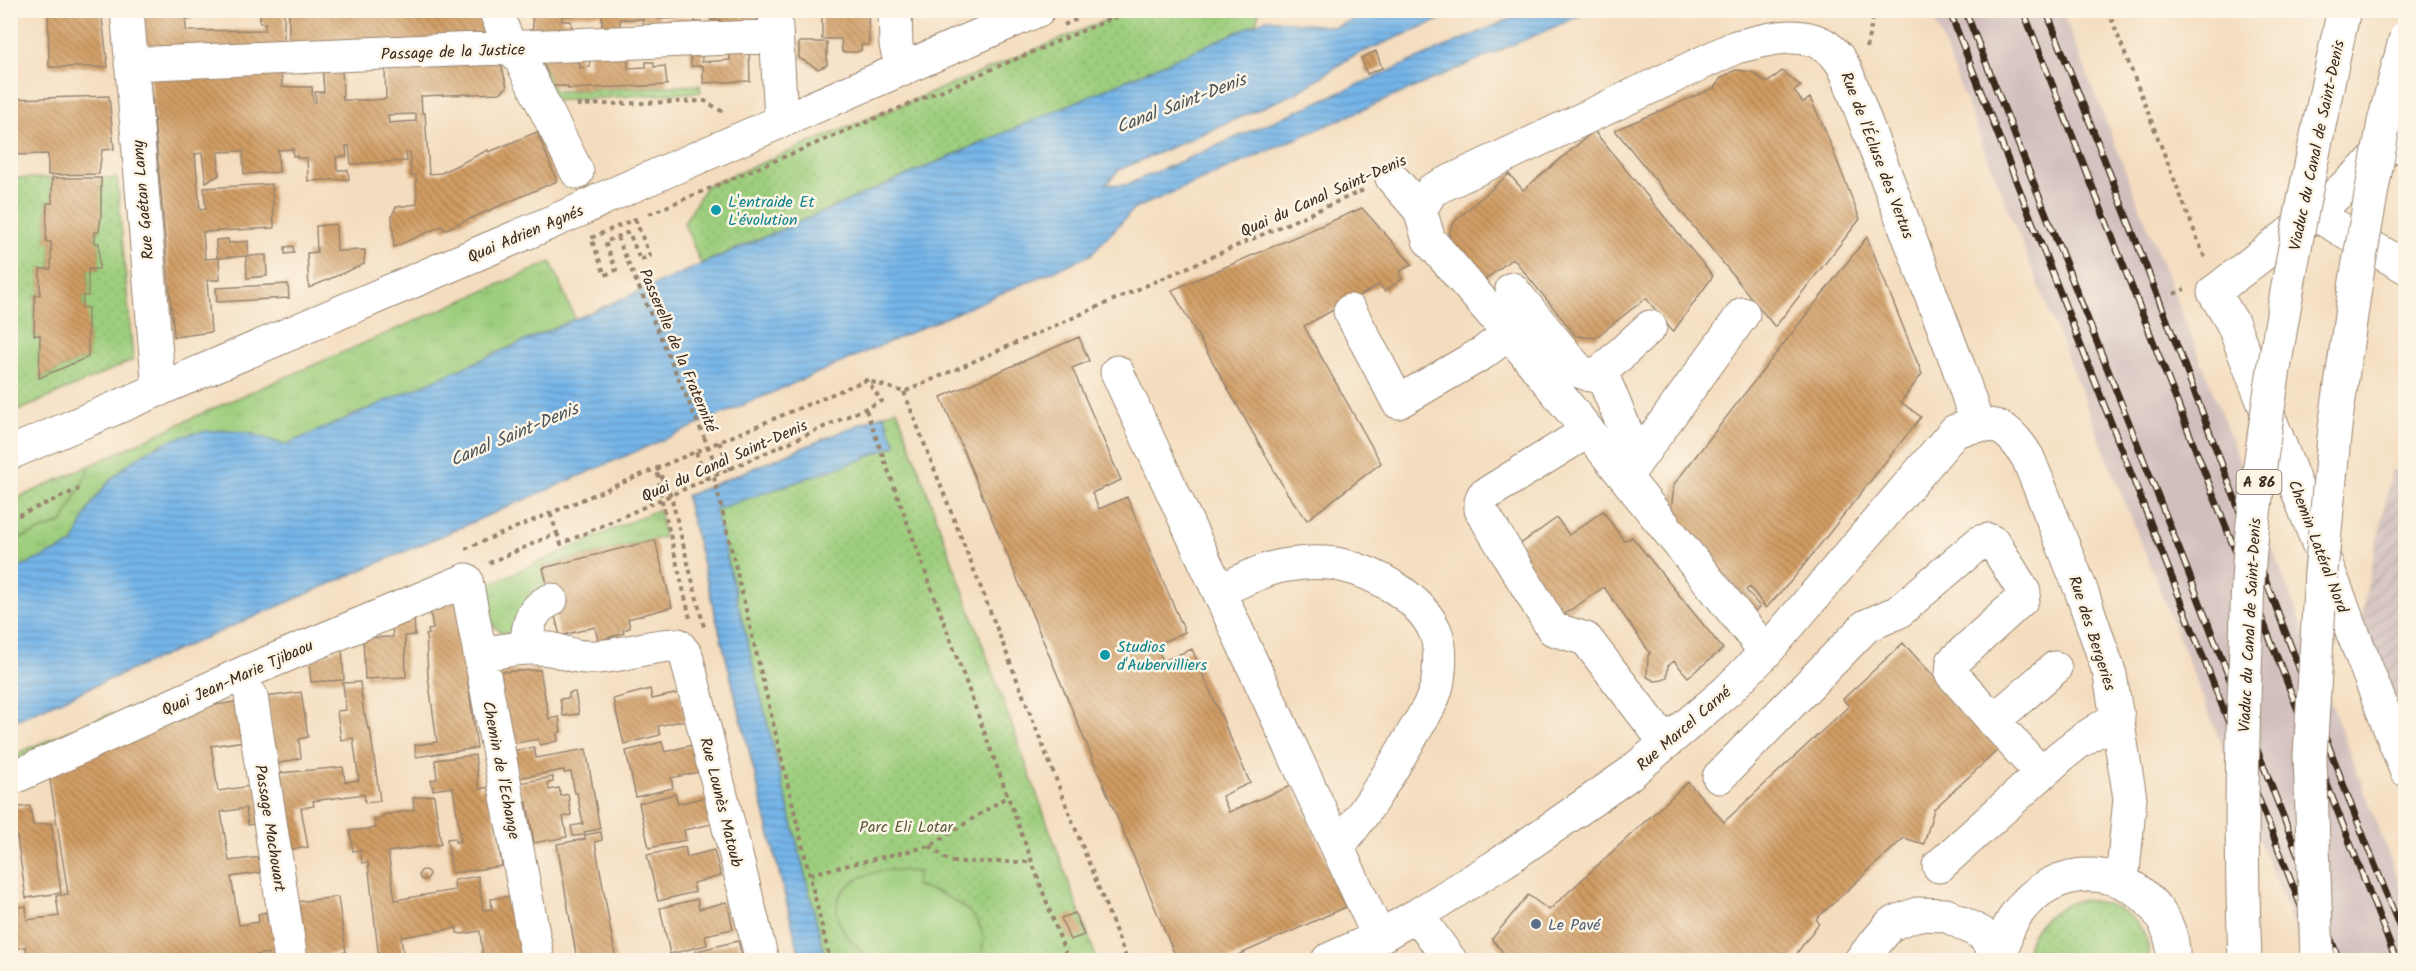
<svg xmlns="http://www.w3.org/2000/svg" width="2416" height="971" font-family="Kalam,sans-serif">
  <defs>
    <pattern id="industrial-furrows" width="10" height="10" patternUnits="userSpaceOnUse" patternTransform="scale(1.5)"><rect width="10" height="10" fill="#d1bfbd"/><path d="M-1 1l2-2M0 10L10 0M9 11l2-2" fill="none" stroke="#b4a4a2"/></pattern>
    <pattern id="grass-tufts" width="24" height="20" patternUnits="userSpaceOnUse" patternTransform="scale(1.5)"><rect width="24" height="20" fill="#9dce7d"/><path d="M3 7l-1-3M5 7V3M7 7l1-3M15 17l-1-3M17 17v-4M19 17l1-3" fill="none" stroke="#88b16c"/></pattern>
    <pattern id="park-dots" width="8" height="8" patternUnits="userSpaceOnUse" patternTransform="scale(1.5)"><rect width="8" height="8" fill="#9dce7d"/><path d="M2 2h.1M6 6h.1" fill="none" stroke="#88b16c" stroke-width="1.8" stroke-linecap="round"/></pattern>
    <pattern id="water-rules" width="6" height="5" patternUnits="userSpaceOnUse" patternTransform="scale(1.5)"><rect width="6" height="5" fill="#75b5e9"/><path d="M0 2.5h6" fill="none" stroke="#6193bc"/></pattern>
    <pattern id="building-back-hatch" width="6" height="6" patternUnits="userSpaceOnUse" patternTransform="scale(1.5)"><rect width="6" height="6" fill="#d09c63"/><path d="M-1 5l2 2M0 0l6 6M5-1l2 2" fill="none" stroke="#aa7f51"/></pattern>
  </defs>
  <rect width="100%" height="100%" fill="#fcf5e5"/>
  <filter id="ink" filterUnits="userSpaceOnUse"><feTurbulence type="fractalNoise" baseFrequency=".0167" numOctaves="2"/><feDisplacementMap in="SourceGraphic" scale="12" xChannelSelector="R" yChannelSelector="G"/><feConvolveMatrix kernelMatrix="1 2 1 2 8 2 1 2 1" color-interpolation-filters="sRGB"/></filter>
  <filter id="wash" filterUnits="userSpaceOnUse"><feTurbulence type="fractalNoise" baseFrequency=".008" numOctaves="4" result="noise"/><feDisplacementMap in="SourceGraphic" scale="24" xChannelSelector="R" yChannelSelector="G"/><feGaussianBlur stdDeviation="1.35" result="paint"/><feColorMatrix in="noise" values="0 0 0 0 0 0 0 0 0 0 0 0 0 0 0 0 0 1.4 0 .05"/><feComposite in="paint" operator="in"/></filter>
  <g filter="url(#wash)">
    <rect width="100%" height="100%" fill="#f4ddbf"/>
    <path fill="url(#industrial-furrows)" d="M2392 470 2405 475V731L2361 616Z"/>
    <path fill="#d1bfbd" d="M1931 11H2062L2202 363 2405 898V960H2307L1976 128Z"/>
    <path fill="url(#grass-tufts)" stroke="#6c7c4e" stroke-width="1.5" d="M551 262 575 319 285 445 250 433 93 501 73 544 11 571V542L63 522 91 465 203 413Z
      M659 509 664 537 542 567 548 594 520 632 502 633 487 620 480 588Z"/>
    <path fill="url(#park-dots)" stroke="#6c7c4e" stroke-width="1.5" d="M1128 11H1259L1256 24 701 264 684 223 706 186Z
      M541 58 554 91 700 85 701 92 551 101 533 59Z
      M11 178H52V203H47L46 242H51V269H40V295H35L34 335H40V378L88 357V327L83 326V296L88 295V269H99V243H95V232H99L101 178H117L133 360 11 414Z
      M897 409 1097 960H801L686 496Z
      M91 465 63 522 11 542V501Z
      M112 713 117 723 11 770V756Z
      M2079 900C2116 901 2150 919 2149 960H2026C2026 928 2051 909 2079 900Z"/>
    <path fill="#9dce7d" stroke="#6c7c4e" stroke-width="1.5" d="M885 870 918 872 915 886C948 892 1000 920 978 960 954 961 929 960 904 960 895 960 884 962 876 960 865 956 855 946 848 937 820 900 849 877 885 870Z"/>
    <path fill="url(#water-rules)" stroke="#587084" stroke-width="1.5" d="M1375 11H1460L1351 57 1298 92 1119 170 1106 184 1126 185 1528 11H1591L1134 209 1090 255 11 722V571L73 544C80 530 85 512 95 499 129 451 191 420 251 434 262 436 274 442 285 445L1267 19 1334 27Z
      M884 414 896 445 863 459 715 510 826 960H801L686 496Z"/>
    <g id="blocks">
      <path fill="url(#building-back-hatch)" fill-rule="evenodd" d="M48 10H101L108 67H49Z
        M142 10 192 12V19H186V31L265 30V23H260V10H284V48L147 55Z
        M289 10H466L468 16 487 19 484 43 289 53Z
        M532 10H658V19L695 18V22H701V31L643 34V19H620V35H602V14L562 16V21H571L573 37 533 34Z
        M711 10H757V29L721 30V20H711Z
        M822 10H868L869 45H861V50L857 52H842L841 39H822Z
        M799 42H827V65L818 69 799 58Z
        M729 46H749L750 81 703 83V66H691L690 49 702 48V62L730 60Z
        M627 51 628 68 646 67V62H654V67L665 66 667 85 568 89V86H552L540 54 579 53 580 68 590 67 589 53Z
        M1376 51 1382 68 1367 74 1361 58Z
        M499 56 507 87 500 93 421 96 422 113H425L429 174 441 173 488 150 489 152 537 132 557 181 444 230 442 226 394 247 392 216 396 207 417 204 416 175H411L410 152 406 153 407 161 351 164 349 146H346L347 156 336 157 337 170H348L349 179 308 181 307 158H297V156H293V149L278 150 279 172 244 174 243 151 218 152 219 175 206 182 202 153 195 154 200 210 206 209 204 188 272 184 274 228 203 232 205 259 219 258 220 280H207L211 332 174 337 150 73 281 66 282 87H312L313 102H316L315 92H324L322 64H342L343 100H369L386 99 385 69ZM416 114V121L389 123 388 115Z
        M1735 70 1752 72 1767 83 1782 71 1801 86 1794 91 1803 103 1810 98 1823 125 1860 219 1775 327 1615 130 1714 88 1721 78Z
        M109 96 114 149 102 150 99 174 48 175V154L10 155V99Z
        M1594 131 1713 276 1673 332 1646 298 1595 338 1576 336 1513 258 1477 286 1451 241 1449 234 1451 227 1457 219 1509 174 1523 190Z
        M52 178H101V217L99 232H95V243H99V269H88V296H83L82 307 88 308V357L39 378 40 335H34L35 295H40V269H51V242H46L47 203H52Z
        M1362 208 1412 264 1399 272 1402 279 1385 291 1379 285 1304 326 1381 463 1307 520 1287 493 1172 290Z
        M336 224 337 251 365 250 364 264 309 288 307 253 317 252 316 226Z
        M1867 237 1922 374 1901 402 1921 417 1793 579 1766 608 1750 587 1746 590 1760 607 1752 613 1670 522 1674 484Z
        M228 239 229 243 248 241V256L266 255 267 276 247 278 246 256 217 258 216 240Z
        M293 246 294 253 285 254V247Z
        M288 284 289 298 217 302 216 288Z
        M1079 337 1089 361 1072 368 1121 480 1092 493 1099 509 1127 497 1185 632 1156 645 1163 661 1192 649 1250 783 1222 796 1229 812 1293 785 1346 907 1227 960H1177L941 397Z
        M1603 511 1624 541 1632 537 1723 649 1688 677 1674 661 1668 666 1667 677 1663 680 1655 681 1647 677 1648 655 1650 653 1604 587 1562 616 1516 547 1557 518 1569 535Z
        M655 540 672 607 628 619 630 628 623 630 624 633 598 641 595 627 560 636 543 568Z
        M457 598 470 674 467 675 477 748 416 757 415 745 437 742 428 676 426 635 429 634 428 630 433 629 430 609Z
        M414 616 415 635 405 636 406 677 365 679 363 638 393 637 392 626Z
        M1903 643 2000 748 1934 809 1924 844 1904 838 1816 919 1819 923 1792 960H1500L1506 956 1492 939 1528 895 1549 910 1688 782 1724 822 1849 706 1843 699Z
        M342 647 344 680 311 682 309 662Z
        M540 670 549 719 559 717 561 732 557 733 558 741 540 745 538 739 511 744 497 672Z
        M360 682 364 715H365L368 729 370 728 380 801 365 803 364 794 313 801 314 806 301 808 308 847 288 850 280 773 343 767 345 782 359 780 353 738 341 740 337 711 346 710 343 683Z
        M650 689 652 699 679 693 686 720 658 726 660 735 624 744 613 699Z
        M301 692 308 737 299 739 301 758 276 764 266 697Z
        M575 692 579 714 563 716 560 699 569 698V693Z
        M245 700 251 740 211 746 218 791 257 785 263 823 248 825 246 808 221 812 229 861 268 856 270 871 231 877 239 925 259 922 258 914 266 912 267 921 278 919 284 960H269L268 953 243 957 244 960H28L26 947 10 949V908L26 906 27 920 59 916 56 896 68 894 49 774 205 707Z
        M662 742 665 752 692 745 699 772 671 778 673 788 636 797 626 751Z
        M534 747 536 758 586 749 600 829 584 832 585 835 601 832 602 840 595 842 616 960H577L557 844 585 839V835L573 836 571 826 583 824 577 793H575L571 772 564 773V770L518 778 512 751Z
        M475 755 479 789 490 787 502 866 452 873 447 839 455 838V842L461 841 453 787 433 790 431 780 437 779 435 760Z
        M553 777V782L548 783 549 790 559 788 561 796 568 794 571 815 563 817 567 837 534 843 527 802 523 803 519 783Z
        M675 794 678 804 705 797 712 824 684 830 686 840 649 848 639 803Z
        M434 795 441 844 388 852 395 900 455 890 454 880 478 876 483 910 492 909 491 899 515 895 527 960H483L480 931 462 934 457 933V928L401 937 404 958 412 957V960H379L368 862 362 863 360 850 353 851 350 831 376 828 374 819 383 818V815L414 810 413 798Z
        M30 806 33 825 51 823 61 893 26 898 17 837 10 838V808Z
        M685 847 687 857 714 850 721 876 693 883 695 892 658 901 647 855Z
        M419 875a5 5 0 1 1 10 0a5 5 0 1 1-10 0Z
        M338 897 346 952 306 958 296 902Z
        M697 899 699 909 727 902 733 929 705 935 707 945 670 954 660 908Z
        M1075 913 1084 935 1070 940 1061 918Z
        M738 941 743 960H699L696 951Z
        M465 954 466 960H436V959Z"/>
    </g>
  </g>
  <g filter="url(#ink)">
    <use href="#blocks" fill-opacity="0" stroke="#98846e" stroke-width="1.5"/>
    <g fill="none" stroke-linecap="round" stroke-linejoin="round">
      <g stroke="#98846e" stroke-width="35">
        <path id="minor" d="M127 10 159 390
          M495 10 511 49 521 60 577 172
          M775 10 781 120
          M895 10 896 45 902 70
          M131 64 775 36
          M2406 131 2315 214 2214 292 2233 324 2406 770
          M1392 178 1420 210 1429 240 1509 333 1766 652
          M1420 210 1432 190 1736 47C1776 37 1824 23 1846 71L1959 368 1977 424
          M2315 214 2406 267
          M1512 289 1579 371 1590 375 1601 372
          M1350 311 1398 402 1483 353 1509 333
          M1117 372 1379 937
          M1588 431 1483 496 1481 502V510L1553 629 1586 639 1666 743
          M10 453 580 210 602 199 1038 10
          M1637 458 1601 372 1650 327
          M1626 476 1743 314
          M1219 591C1240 582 1260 570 1282 566 1300 563 1324 561 1341 565 1376 573 1420 597 1435 631 1441 644 1440 666 1438 680 1435 701 1421 719 1411 737 1388 775 1367 812 1338 846
          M527 648C527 627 530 609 551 600
          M480 655C503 650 526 646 550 649 562 651 574 657 586 657 617 659 647 644 678 645L686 655 762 960
          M251 696 291 960
          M1993 721 2055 668
          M1719 777 1866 626 1898 612 1980 542 1988 540 1994 543 2024 592 2022 599 1953 662 1952 674 2041 774
          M10 779 246 672 466 580 538 960
          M1939 866 2061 756 2079 742 2118 717
          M1417 915 1450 960
          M1328 960 1379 937 1417 915 1504 861 1628 775 1727 691 1766 652 1955 431C1994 419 2007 424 2028 458L2081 590 2110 675 2130 798 2122 881
          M1861 960 1891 924 1917 914 1946 915 1981 933 2002 959
          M2002 960C2003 950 2005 934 2010 925 2040 867 2116 856 2157 910 2168 924 2174 942 2173 960"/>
      </g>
      <path stroke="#98846e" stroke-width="4" stroke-dasharray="4.5 4.5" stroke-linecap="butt" d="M1830 10 1841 14 1865 10
        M2108 10 2206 261
        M1064 25 1097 10
        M1866 48 1875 10
        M577 105 705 101 725 113
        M649 214 1132 10
        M635 219 650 256 640 260 629 232 605 242 616 270 605 275 591 238Z
        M617 237 704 437
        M2174 294 2185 289
        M904 392 1127 960
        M866 410 1068 960
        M719 442 730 468 728 469
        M696 452 706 478 710 476
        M714 477 830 960
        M10 519 79 489
        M557 533 561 544 882 401 867 381
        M465 549 866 380 904 392 1366 189
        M489 563 557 533 550 513
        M690 618 662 501 657 468 671 496 704 627
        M930 846 950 862H1032
        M810 874 930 846 1008 796"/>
      <use href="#minor" stroke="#fff" stroke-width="33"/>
      <g stroke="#3b2a1e" stroke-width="7">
        <path id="rail" d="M1949 10 2322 960
          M1965 10 2183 559 2339 960
          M2023 10 2396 960
          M2046 10 2177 346 2351 805 2406 943"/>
      </g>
      <use href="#rail" stroke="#fcf5e5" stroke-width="4.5" stroke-dasharray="14" stroke-linecap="butt"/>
      <g stroke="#98846e" stroke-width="35" stroke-linecap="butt">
        <path id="highway-bridge" d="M2245 960C2241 856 2241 752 2246 647 2247 616 2247 583 2250 551 2269 369 2304 189 2344 10
          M2317 960 2310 756 2321 572 2335 427 2357 274 2384 122 2406 37"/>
      </g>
      <path stroke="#98846e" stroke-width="4" stroke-dasharray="4.5 4.5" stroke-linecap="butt" d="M704 437 719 472"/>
      <use href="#highway-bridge" stroke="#fff" stroke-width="33"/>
    </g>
  </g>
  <g fill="#0f9aa8" stroke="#fcf5e5" stroke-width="2">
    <circle cx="716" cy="210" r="6"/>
    <circle cx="1105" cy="655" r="6"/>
  </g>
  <circle fill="#5c6f8a" stroke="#fcf5e5" stroke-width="2" cx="1536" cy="924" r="6"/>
  <g text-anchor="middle" stroke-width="5" stroke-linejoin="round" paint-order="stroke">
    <rect fill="#fcf5e5" stroke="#75675a" stroke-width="1.5" x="2236.5" y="470" width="45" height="24" rx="4.5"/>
    <g font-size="15" font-weight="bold" fill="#3b2a1e">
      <text x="2259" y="487">A 86</text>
    </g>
    <g font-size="16" fill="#3b2a1e" stroke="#fcf5e5">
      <text transform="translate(453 51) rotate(-2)" y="6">Passage de la Justice</text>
      <text transform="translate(2316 145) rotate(-78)" y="6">Viaduc du Canal de Saint-Denis</text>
      <text transform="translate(1878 155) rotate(69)" y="6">Rue de l'Écluse des Vertus</text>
      <text transform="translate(1323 195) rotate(-24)" y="6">Quai du Canal Saint-Denis</text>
      <text transform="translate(142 200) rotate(-95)" y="6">Rue Gaétan Lamy</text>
      <text transform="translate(525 233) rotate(-23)" y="6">Quai Adrien Agnés</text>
      <text transform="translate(679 350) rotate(67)" y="6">Passerelle de la Fraternité</text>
      <text transform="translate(724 460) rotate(-24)" y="6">Quai du Canal Saint-Denis</text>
      <text transform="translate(2319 546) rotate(69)" y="6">Chemin Latéral Nord</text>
      <text transform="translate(2249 625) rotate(-87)" y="6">Viaduc du Canal de Saint-Denis</text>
      <text transform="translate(2093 633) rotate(72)" y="6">Rue des Bergeries</text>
      <text transform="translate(237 677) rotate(-24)" y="6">Quai Jean-Marie Tjibaou</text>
      <text transform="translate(1683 728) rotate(-41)" y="6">Rue Marcel Carné</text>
      <text transform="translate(502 770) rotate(79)" y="6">Chemin de l'Echange</text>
      <text transform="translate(722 802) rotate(76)" y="6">Rue Lounès Matoub</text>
      <text transform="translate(271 828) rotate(81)" y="6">Passage Machouart</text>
    </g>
    <g font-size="16" fill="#0d838f" stroke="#fcf5e5" text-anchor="start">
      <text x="728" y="207">L'entraide Et<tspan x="728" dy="18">L'évolution</tspan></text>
      <text x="1117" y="652">Studios<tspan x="1117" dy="18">d'Aubervilliers</tspan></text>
    </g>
    <g font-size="16" fill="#585b3a" stroke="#fcf5e5">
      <text x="906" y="832">Parc Eli Lotar</text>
    </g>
    <g font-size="16" fill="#4e5e75" stroke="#fcf5e5" text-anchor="start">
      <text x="1548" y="930">Le Pavé</text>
    </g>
    <g font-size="18" font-style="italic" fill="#4c545b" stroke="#fcf5e5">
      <text transform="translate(1181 103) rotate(-21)" y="6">Canal Saint-Denis</text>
      <text transform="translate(514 434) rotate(-23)" y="6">Canal Saint-Denis</text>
    </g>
  </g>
  <rect width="2416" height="971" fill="none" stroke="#fcf5e5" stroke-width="36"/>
</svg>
